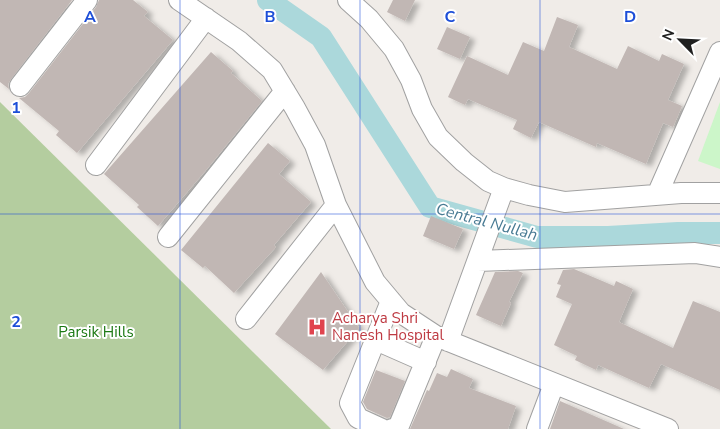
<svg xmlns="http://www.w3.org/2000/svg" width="720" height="429" font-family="'Nunito Sans',sans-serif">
  <defs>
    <filter id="shadow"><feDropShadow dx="5.5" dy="3" stdDeviation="2.5" flood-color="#0004"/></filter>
  </defs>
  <rect width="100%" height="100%" fill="#f0ece8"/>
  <path fill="#b4cd9f" d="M0 102 331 429H0Z"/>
  <path fill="#ccf6c9" d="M720 102V169L698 161Z"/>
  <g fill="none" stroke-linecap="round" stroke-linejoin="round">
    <path stroke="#abd8db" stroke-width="22" d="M268 0 321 37 430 207 537 237H608L678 233H720"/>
  </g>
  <path fill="#c1b7b4" filter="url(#shadow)" d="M0 0H72L11 79 8 84 9 89 0 82Z
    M99 0H133L148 12 144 16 173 40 77 153 56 135 59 131 19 98 25 97 29 93 96 7Z
    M393 0H415L405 21 387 12Z
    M557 17 578 25 569 47 617 69 628 46 659 61 662 54 684 64 668 100 682 106 673 127 663 123 646 164 597 143 596 147 539 122 531 138 513 129 517 120 468 99 465 105 448 97 467 56 508 75 523 42 544 51Z
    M447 27 470 37 460 59 437 49Z
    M211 52 233 71 231 73 262 101 206 170 158 226 137 207 139 205 104 174Z
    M268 143 290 161 279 174 311 202 274 245 276 247 234 293 205 266 203 268 181 250Z
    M431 216 463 229 454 249 423 236Z
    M574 269 614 286 616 281 633 289 619 322 673 348 693 301 720 312V390L661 364 649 388 598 365 596 370 575 360 577 356 554 345 572 304 556 297 561 285 557 284 563 270Z
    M518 271 523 273 509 302 511 303 501 326 476 315 495 272Z
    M321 272 359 328 323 370 275 334Z
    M451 369 473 379 469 388 516 406 508 429H410L427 390 429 391 437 373 447 377Z
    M376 370 405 381 390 417 387 418 367 409 363 402Z
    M560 401 624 429H550Z"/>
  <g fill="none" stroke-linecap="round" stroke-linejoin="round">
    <g stroke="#a1a1a1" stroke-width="22">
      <path id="street" d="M179 0 239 41 272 70 295 108 315 145 336 205 375 282 401 313 436 336 668 429
        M348 0 369 19 394 49 411 80 422 109 438 137 464 162 488 181 504 188 529 195 565 202 681 193H720
        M20 86 87 0
        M96 165 206 18
        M657 195 720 52
        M168 237 285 91
        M478 261 695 253 720 257
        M246 319 336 205
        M376 340 426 362
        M448 341 504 188
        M382 429 358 418 350 403 391 301
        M392 429 398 428 436 336
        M537 429 554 384"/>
    </g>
    <use href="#street" stroke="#fff" stroke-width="20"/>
  </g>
  <path fill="none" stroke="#1d4ed8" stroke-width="1" stroke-opacity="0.55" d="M180 0V429M360 0V429M540 0V429M0 214H720"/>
  <defs>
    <g id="hospital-bare" transform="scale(1.5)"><path d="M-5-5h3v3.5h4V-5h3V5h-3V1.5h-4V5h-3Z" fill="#e0444e" stroke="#fff" stroke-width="2.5" paint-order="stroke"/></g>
  </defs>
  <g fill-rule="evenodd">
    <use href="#hospital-bare" x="317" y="327"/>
  </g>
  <g text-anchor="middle" stroke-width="4" stroke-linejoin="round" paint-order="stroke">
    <g font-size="15" fill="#be3a42" stroke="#fff" text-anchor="start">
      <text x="332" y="323">Acharya Shri<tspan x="332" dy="17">Nanesh Hospital</tspan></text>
    </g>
    <g font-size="15" fill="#1c7914" stroke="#fff">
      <text x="96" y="337">Parsik Hills</text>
    </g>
    <g font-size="16" font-style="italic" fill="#487a93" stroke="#fff">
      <text transform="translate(487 221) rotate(15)" y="6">Central Nullah</text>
    </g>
  </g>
  <g font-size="16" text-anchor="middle" font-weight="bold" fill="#1d4ed8" stroke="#fff" stroke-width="4" stroke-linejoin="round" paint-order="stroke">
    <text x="90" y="22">A</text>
    <text x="270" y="22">B</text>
    <text x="450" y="22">C</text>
    <text x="630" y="22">D</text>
    <text x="16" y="113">1</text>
    <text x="16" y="327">2</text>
  </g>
  <g transform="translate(680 40) rotate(294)" stroke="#ffffff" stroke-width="4" paint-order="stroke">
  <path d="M0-4L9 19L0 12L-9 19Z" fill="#202020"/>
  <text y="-8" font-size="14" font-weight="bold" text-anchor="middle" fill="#202020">N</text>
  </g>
</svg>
